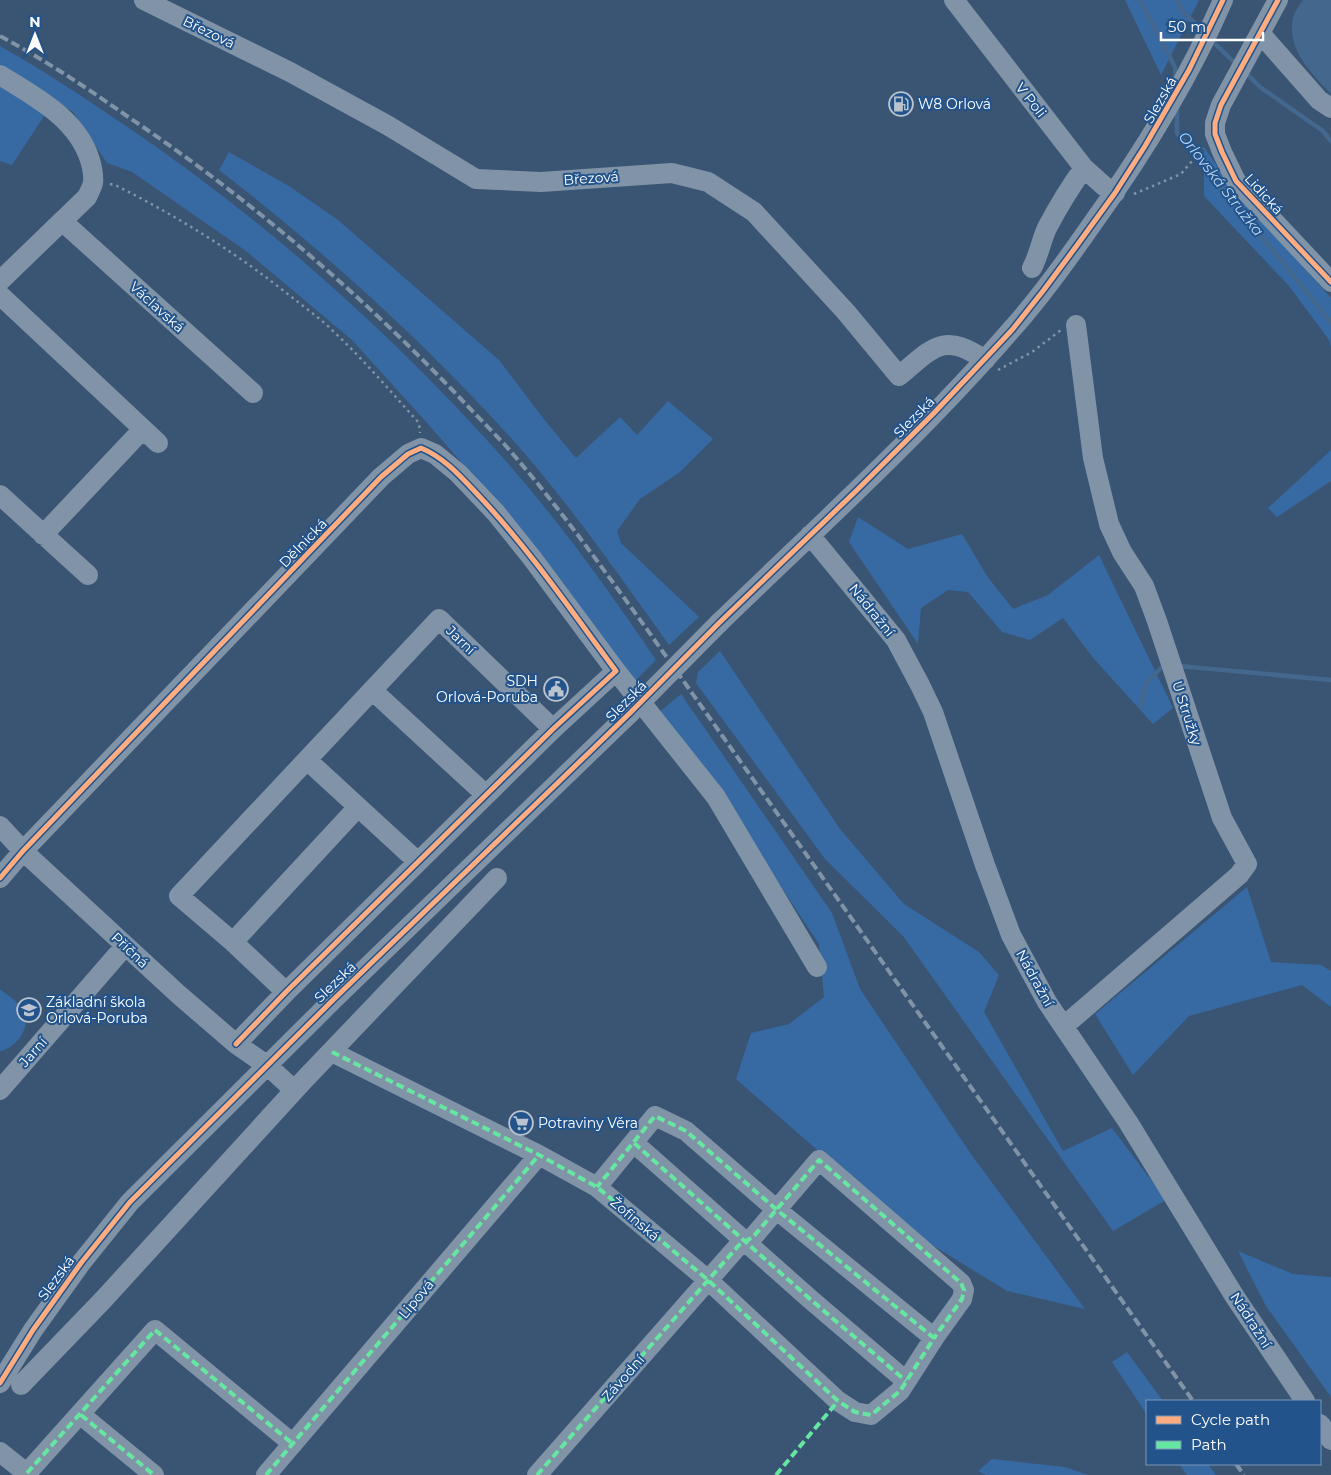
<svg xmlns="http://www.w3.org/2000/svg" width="1331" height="1475" font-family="Montserrat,sans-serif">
  <rect width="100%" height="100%" fill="#3a5473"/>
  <path fill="#376aa2" d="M1125 0H1199L1161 75Z
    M0 46C43 70 83 97 123 124 261 217 385 327 496 450 554 514 608 589 656 660L635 681 526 537 428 424 352 340 246 251 132 172 107 163 73 112 0 67Z
    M0 79 50 107 12 165 0 161Z
    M1204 147 1227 180 1331 298V348L1329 340 1289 286 1204 196Z
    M229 152 289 186 338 220 499 360 543 418 576 458 620 417 637 435 668 401 713 439 680 472 640 499 617 531 621 543 699 617 669 645C619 575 569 503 511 438 422 340 324 251 219 170Z
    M1331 450V481L1277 517 1268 508Z
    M858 517 908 549 962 534 987 576 1013 609 1048 595 1099 555 1173 708 1153 724 1094 659 1063 618 1030 640 1002 632 968 592 948 590 921 608 918 644 849 542Z
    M720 651 840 829 904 904 979 952 999 975 984 1012 1063 1151 1112 1128 1166 1200 1113 1231 903 936 825 859 696 683 698 672Z
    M681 694 832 913 860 989 971 1154 1085 1309 1007 1291 911 1232 736 1079 751 1033 789 1024 824 997 819 944 692 753 651 719Z
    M1247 887 1271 962 1321 965 1331 971V1007L1302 985 1189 1016 1133 1075 1095 1014Z
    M0 989C7 995 17 1001 22 1008 34 1024 17 1048 0 1051Z
    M1238 1251 1293 1274 1331 1277V1397L1266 1306Z
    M1127 1352 1163 1401H1147V1415L1112 1362Z
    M992 1459 1065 1467 1088 1475H986L978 1471Z
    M1179 1464H1208L1216 1475H1187Z"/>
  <path fill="#44678e" d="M1303 0H1331V94C1311 73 1286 49 1293 17 1295 11 1299 5 1303 0Z"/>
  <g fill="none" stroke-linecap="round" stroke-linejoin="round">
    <path stroke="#44678e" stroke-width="4.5" d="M1140 0 1175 67 1176 80
      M1177 0 1183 12 1203 31
      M1210 39 1237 65
      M1245 72 1260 87 1323 131 1331 141
      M1177 108V133L1331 322
      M1179 666 1331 680
      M1141 707 1146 683 1162 667 1166 666"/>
    <path stroke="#8194a7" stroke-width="2.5" stroke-dasharray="2.5 4" stroke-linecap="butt" d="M110 184 115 185C177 216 235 252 289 295 304 307 320 318 333 331 364 360 391 392 419 423L420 433
      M1134 194 1181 174 1203 148
      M998 370 1032 352 1061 330"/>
    <path stroke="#8194a7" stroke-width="20" d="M144 0 290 72 387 125 476 179 541 182 672 173 708 182 754 212 846 312 899 376C933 348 943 331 985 360
      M954 0 1084 168 1104 186 1115 193
      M1278 0 1221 105 1215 123V134L1222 152 1236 181 1331 282
      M1260 33 1319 100 1331 108
      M0 75C35 97 77 118 90 160 92 167 94 176 93 183 92 187 89 193 87 197L0 281
      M62 221 253 393
      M1032 268C1039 255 1041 241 1047 228 1058 207 1070 187 1084 168
      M0 295 158 443
      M0 495 88 575
      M43 535 143 429
      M810 535 896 640 920 685 933 712 985 865 1011 935 1047 1002 1128 1122 1235 1297 1305 1401
      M719 623C818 527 921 434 1011 330 1040 298 1065 263 1090 227 1141 156 1188 81 1223 0
      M372 690 486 795
      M307 760 418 862
      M0 826 23 851 178 994 236 1044 268 1066 294 1090
      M0 878 23 851 381 477 408 454 421 448 435 454 458 473 496 513 532 558 616 671 716 797 817 967
      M233 942 358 807
      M286 992 233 942 179 896 439 619 553 729
      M1064 1026 1239 875 1247 864 1222 818 1157 621 1144 586 1122 552 1109 524 1093 458 1076 325
      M236 1044 286 992 553 729 616 671
      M332 1052 539 1155 597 1187 708 1280 838 1401 855 1412 871 1415 900 1391 934 1338 777 1210 686 1131 655 1116 597 1187
      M0 1090 125 946
      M634 1143 810 1299 906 1381
      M0 1383 33 1330 81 1263 130 1202 333 1000 630 713
      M21 1385 103 1300 303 1081 497 878
      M81 1415 154 1475
      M1320 1424 1331 1440
      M0 1452 29 1475
      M27 1473 155 1330 293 1444
      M266 1475 539 1155
      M537 1475 739 1245 753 1237 819 1160 961 1283 964 1290 962 1299 934 1338"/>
    <path stroke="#8193a6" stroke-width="4" stroke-dasharray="9 4" stroke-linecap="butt" d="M0 36C43 59 84 86 124 114 246 196 358 291 459 397 474 413 490 429 505 445 556 503 601 566 646 628L1193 1401
      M1236 1464 1244 1475"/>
    <path stroke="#8194a7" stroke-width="20" d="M630 713 719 623"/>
    <path stroke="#66e7a1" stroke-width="4" stroke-dasharray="8 4" stroke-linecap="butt" d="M332 1052 539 1155 597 1187 708 1280 838 1401 855 1412 871 1415 900 1391 934 1338 777 1210 686 1131 655 1116 597 1187
      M634 1143 810 1299 906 1381
      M81 1415 154 1475
      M27 1473 155 1330 293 1444
      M266 1475 539 1155
      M537 1475 739 1245 753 1237 819 1160 961 1283 964 1290 962 1299 934 1338
      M776 1475 838 1401"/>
    <g stroke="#22538b" stroke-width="8">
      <path id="cycleway" d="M1278 0 1221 105 1215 123V134L1222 152 1236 181 1331 282
        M0 878 23 851 381 477 408 454 421 448C445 458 461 477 479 496 530 550 572 612 616 671L553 729 286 992 236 1044
        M0 1383 33 1330 81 1263 130 1202 333 1000 630 713 719 623 857 490 933 414 1012 330 1043 291 1075 248 1115 193 1145 146 1189 70 1223 0"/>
    </g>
    <use href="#cycleway" stroke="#ffac80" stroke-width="5"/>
  </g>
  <defs>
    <g id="fuel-ring" transform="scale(1.25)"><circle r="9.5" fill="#22538b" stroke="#bac3ce" stroke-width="1.5"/><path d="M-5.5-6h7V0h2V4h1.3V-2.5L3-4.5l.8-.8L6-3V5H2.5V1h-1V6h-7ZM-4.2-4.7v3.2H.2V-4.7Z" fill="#bac3ce"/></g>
    <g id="civic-ring" transform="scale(1.25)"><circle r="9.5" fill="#22538b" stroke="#bac3ce" stroke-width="1.5"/><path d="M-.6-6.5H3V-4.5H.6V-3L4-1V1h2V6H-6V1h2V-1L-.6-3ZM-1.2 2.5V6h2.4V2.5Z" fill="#bac3ce"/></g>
    <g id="school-ring" transform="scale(1.25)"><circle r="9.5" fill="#22538b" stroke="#bac3ce" stroke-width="1.5"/><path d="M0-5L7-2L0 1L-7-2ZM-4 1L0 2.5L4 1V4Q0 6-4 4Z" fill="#bac3ce"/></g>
    <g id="supermarket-ring" transform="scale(1.25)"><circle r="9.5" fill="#22538b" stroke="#bac3ce" stroke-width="1.5"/><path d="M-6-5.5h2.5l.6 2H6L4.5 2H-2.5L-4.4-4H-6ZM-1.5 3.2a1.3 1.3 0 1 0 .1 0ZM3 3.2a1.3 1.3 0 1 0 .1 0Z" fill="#bac3ce"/></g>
  </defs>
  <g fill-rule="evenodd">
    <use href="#fuel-ring" x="901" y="104"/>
    <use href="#civic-ring" x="556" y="689"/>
    <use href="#school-ring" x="29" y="1010"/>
    <use href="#supermarket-ring" x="521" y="1123"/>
  </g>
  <g text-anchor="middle" stroke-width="4" stroke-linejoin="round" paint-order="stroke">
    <g font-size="14" fill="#fff" stroke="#22538b">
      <text transform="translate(209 32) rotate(26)" y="5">Březová</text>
      <text transform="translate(1031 100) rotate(52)" y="5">V Poli</text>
      <text transform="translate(1160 100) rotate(-60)" y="5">Slezská</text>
      <text transform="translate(591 178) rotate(-4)" y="5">Březová</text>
      <text transform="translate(1264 194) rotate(48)" y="5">Lidická</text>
      <text transform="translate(157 307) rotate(42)" y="5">Václavská</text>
      <text transform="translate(914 417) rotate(-45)" y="5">Slezská</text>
      <text transform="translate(303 543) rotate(-46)" y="5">Dělnická</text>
      <text transform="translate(872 610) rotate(51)" y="5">Nádražní</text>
      <text transform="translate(461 640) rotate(44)" y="5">Jarní</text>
      <text transform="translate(626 701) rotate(-45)" y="5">Slezská</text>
      <text transform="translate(1187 713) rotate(72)" y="5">U Stružky</text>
      <text transform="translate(130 950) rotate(43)" y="5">Příčná</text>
      <text transform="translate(1035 978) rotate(61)" y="5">Nádražní</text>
      <text transform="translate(335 982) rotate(-44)" y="5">Slezská</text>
      <text transform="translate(33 1052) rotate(-49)" y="5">Jarní</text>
      <text transform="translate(635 1219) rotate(40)" y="5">Žofinská</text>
      <text transform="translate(56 1278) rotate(-54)" y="5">Slezská</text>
      <text transform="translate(416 1299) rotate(-50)" y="5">Lipová</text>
      <text transform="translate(1251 1320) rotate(57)" y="5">Nádražní</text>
      <text transform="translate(623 1378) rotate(-49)" y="5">Závodní</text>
    </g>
    <g font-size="14" fill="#fff" stroke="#22538b" text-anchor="start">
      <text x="918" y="109">W8 Orlová</text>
      <text x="538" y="686" text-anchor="end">SDH<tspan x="538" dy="16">Orlová-Poruba</tspan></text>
      <text x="46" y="1007">Základní škola<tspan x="46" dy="16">Orlová-Poruba</tspan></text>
      <text x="538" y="1128">Potraviny Věra</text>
    </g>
    <g font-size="15" font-style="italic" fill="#bbd6f2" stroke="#22538b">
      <text transform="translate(1221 184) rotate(52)" y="5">Orlovská Stružka</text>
    </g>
  </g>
  <rect x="1146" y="1400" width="175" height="65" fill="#22538b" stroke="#7a98b9"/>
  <rect x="1156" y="1416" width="25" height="8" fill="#ffac80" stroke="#7a98b9"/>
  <text x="1191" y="1425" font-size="15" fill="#ffffff">Cycle path</text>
  <rect x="1156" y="1441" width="25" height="8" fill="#66e7a1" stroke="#7a98b9"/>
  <text x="1191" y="1450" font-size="15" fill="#ffffff">Path</text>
  <g transform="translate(35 35)" stroke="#22538b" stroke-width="4" paint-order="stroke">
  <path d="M0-4L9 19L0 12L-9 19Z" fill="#ffffff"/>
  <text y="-8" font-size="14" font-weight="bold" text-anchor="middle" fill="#ffffff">N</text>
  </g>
  <path d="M1161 32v8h102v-8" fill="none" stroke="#ffffff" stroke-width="2.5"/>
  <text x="1168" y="32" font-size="15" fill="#ffffff" stroke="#22538b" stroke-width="4" paint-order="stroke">50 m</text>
</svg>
